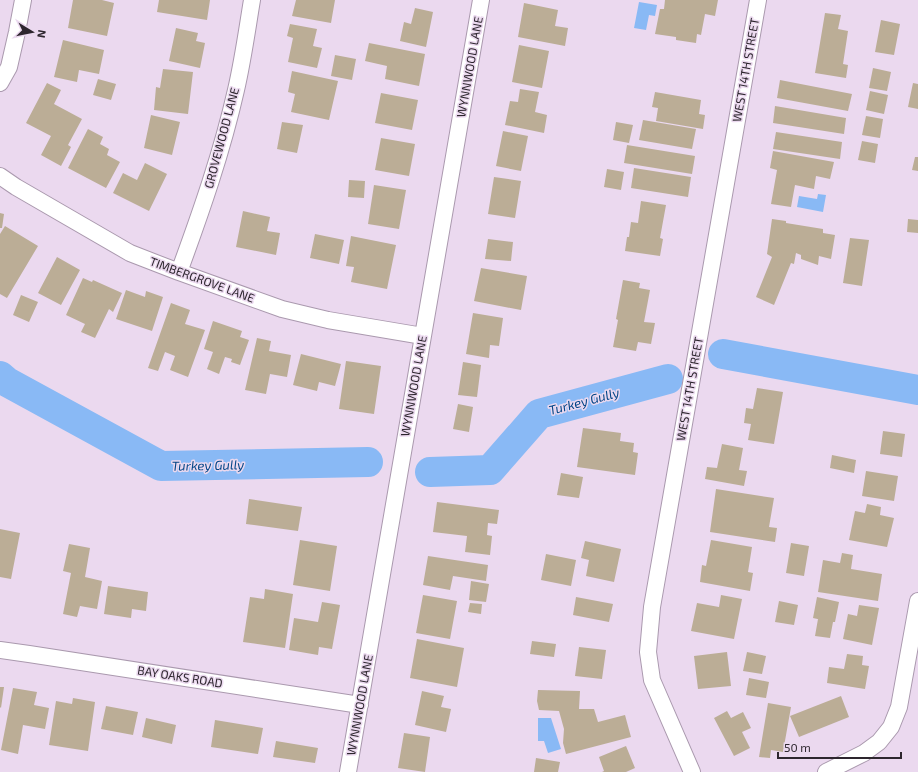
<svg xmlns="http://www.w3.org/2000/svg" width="918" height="772" font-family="'Exo 2',sans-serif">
  <rect width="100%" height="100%" fill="#ebd9ef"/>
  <path fill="#89b9f5" d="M639 2 657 5 655 16 649 15 646 30 634 28Z
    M818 194 826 195 823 212 797 207 799 196 817 199Z
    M538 718H551L561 749 548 753 544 741H538Z"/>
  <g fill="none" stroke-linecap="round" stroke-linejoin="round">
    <path stroke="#89b9f5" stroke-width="30" d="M723 354 918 390
      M0 376 7 382 161 466 368 462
      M430 472 490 470 539 414 668 379"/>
  </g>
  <path fill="#bbad96" d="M73 0H102L114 3 107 36 68 28Z
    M159 0H210L207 20 157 12Z
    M296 0H335L331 23 292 16Z
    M665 0H718L715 16 705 14 701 35 697 34 696 43 676 40V37L655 34 660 9H664Z
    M524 3 558 10 555 26 568 28 565 46 518 37Z
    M415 8 433 12 426 47 400 41 404 22 411 24Z
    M825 13 841 15 838 29 848 31 843 64 848 65 846 78 815 73Z
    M881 20 900 24 894 55 875 52Z
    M290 24 317 29 313 46 322 48 317 68 288 62 293 38 287 36Z
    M176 28 198 33 196 41 205 43 200 68 169 61Z
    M63 40 104 50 99 74 79 70 77 82 54 77Z
    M369 43 425 54 419 86 385 79 387 66 365 61Z
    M519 45 549 51 542 88 512 82Z
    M335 55 356 59 352 80 331 76Z
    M873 68 891 72 887 91 869 88Z
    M163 69 193 72 188 114 154 110 156 87 160 88Z
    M292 71 338 81 329 120 291 112 295 94 288 92Z
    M98 79 116 84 111 100 93 95Z
    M780 80 852 94 848 111 777 98Z
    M47 83 61 90 54 104 82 119 68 145 71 147 61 166 41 155 51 136 26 123Z
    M913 83 918 84V109L908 107Z
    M520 89 539 92 535 112 547 115 544 133 505 125 510 101 518 102Z
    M870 91 888 95 884 114 866 110Z
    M655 92 701 100 699 114 705 115 703 129 656 121 658 108 652 107Z
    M381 93 418 100 412 130 375 123Z
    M775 106 846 118 844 134 773 123Z
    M151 115 180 122 172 155 144 148Z
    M866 116 883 119 880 138 862 135Z
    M643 120 696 129 692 149 639 140Z
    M282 122 303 125 297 153 277 149Z
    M616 122 633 125 629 143 613 140Z
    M88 129 103 137 100 144 109 149 107 155 120 162 106 188 68 168Z
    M503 131 528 136 521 171 496 166Z
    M776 132 842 142 840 159 773 149Z
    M381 138 415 144 409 176 375 170Z
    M862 141 878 144 875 163 858 160Z
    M627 145 695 156 692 174 624 163Z
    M773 151 834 162 830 179 816 176 814 189 795 185 791 207 771 204 777 170 770 168Z
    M915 157H918V171L912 170Z
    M145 163 167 174 149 211 113 193 123 173 137 180Z
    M634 168 691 177 688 197 631 188Z
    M607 169 624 172 621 190 604 187Z
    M494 177 521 181 515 218 488 214Z
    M349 180 365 181 364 198 348 197Z
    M374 185 406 190 399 229 368 224Z
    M641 201 666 205 660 238 663 239 660 256 625 251 627 237H629L631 222 638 223Z
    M243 211 270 217 267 231 280 233 276 255 236 247Z
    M0 213 4 214 2 228H0Z
    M772 219 786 221V223L823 229V233L835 235 831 259 819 256 818 265 801 259V255L796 253 794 264 791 263 774 305 756 297 772 257 767 254Z
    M908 219 918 220V233L907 232Z
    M5 226 38 246 7 298 0 294V234Z
    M315 234 344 240 339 264 310 258Z
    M351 236 396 245 387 289 351 282 354 267 346 266Z
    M850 238 869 240 862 286 843 283Z
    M488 239 513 242 511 261 485 259Z
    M57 257 80 270 61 305 38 293Z
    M481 268 527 276 521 310 474 301Z
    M83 278 92 282 93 280 122 293 113 312 109 309 95 338 81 332 85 324 66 315Z
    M623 280 640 283 639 288 650 290 644 322 655 323 651 344 638 342 636 351 613 347 618 320 616 319Z
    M126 290 145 297 146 291 163 297 152 331 116 319Z
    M21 295 38 302 29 322 13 315Z
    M171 303 190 310 185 324 205 330 188 377 170 370 175 356 165 352 158 371 148 368Z
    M473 313 503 318 499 346 490 345 489 358 466 354Z
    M213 321 242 331 240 337 249 340 240 365 231 362 232 359 225 357 219 374 207 369 213 352 204 349Z
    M257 338 271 341 269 351 291 355 287 377 270 374 266 394 245 390Z
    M301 354 341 364 335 386 319 382 317 391 293 385Z
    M346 361 381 366 374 414 339 409Z
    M463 362 481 365 477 397 458 395Z
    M757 388 783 392 774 444 748 440 751 424 744 423 746 408 753 409Z
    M458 404 473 407 469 432 453 429Z
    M583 428 621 433 620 441 634 443 633 452 638 453 635 475 577 467Z
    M883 431 905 434 902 457 880 454Z
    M722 444 743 448 739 470 747 471 744 486 705 479 707 467 717 468Z
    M832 455 856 460 854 473 830 468Z
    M866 471 898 476 894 501 862 496Z
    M561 473 583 477 579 498 557 495Z
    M716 489 774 498 769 527 777 528 775 542 710 532Z
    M249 499 302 507 298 531 246 524Z
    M437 502 499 510 497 524 488 523 487 535 492 536 490 555 465 552 467 536 433 532Z
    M867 504 881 507 880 515 894 518 887 547 849 540 855 511 865 513Z
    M0 529 20 533 11 579 0 577Z
    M300 540 337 546 330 591 293 585Z
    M711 540 752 547 748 572 753 573 750 591 700 582 702 565 706 566Z
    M585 541 621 549 614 582 586 576 589 560 581 558Z
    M791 543 809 546 804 576 786 573Z
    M69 544 90 548 85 577 102 581 97 609 80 606 77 617 63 614 71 573 63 571Z
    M842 553 853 555 851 569 882 574 878 601 818 592 823 560 840 563Z
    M546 554 576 560 571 586 541 580Z
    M428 556 488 565 486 581 453 576 450 590 423 585Z
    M471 581 489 584 486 602 469 600Z
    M108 586 148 592 146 611 132 609 131 618 104 614Z
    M265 589 293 594 285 648 243 642 250 597 264 599Z
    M423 595 457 601 450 639 416 633Z
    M721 595 742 599 734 639 691 631 697 603 719 607Z
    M576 597 613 604 609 622 573 615Z
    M817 597 839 602 835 622H833L830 638 815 636 818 619 822 620 813 618Z
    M779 601 798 605 794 625 775 622Z
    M322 602 340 605 332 649 319 647 318 655 289 650 294 618 318 622Z
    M470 603 482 604 481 614 468 612Z
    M859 605 879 608 872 645 843 639 848 614 857 616Z
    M417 639 464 648 457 687 410 678Z
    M532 641 556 644 554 657 530 654Z
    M579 647 606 650 602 679 575 676Z
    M727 652 731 686 698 689 694 656Z
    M747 652 766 656 762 674 743 671Z
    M847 654 863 656 862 665 869 666 865 689 827 683 829 667 844 669Z
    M749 678 769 682 766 698 746 695Z
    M0 687H4L1 708 0 707Z
    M13 688 37 692 34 705 49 708 45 729 23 725 18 754 1 750Z
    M538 690 580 691 579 709H594L598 722 625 715 631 737 566 754 563 743 564 729 559 711 539 710 537 701Z
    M422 691 444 696 441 707 451 709 446 732 415 725Z
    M841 696 849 717 799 737 790 716Z
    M73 698 95 702 88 751 49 745 56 701 72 704Z
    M768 703 791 707 783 752 771 750 770 758 759 757Z
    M106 706 138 712 133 735 101 729Z
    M727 711 731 718 743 712 751 728 742 732 750 748 734 756 714 718Z
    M146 718 176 725 172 744 142 737Z
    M215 720 263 728 258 754 211 747Z
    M404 733 430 737 425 772 398 768Z
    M276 741 318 748 315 763 273 757Z
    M626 746 635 768 626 772H602L604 771 599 757Z
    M536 758 560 762 558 772H534Z"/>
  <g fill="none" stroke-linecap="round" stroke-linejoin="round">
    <g stroke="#aa99ae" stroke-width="18">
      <path id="minor" d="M0 83 9 67 17 32 23 0
        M0 176 16 187 130 253 179 272 282 309 328 320 423 336
        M179 272C201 212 222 152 236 90 243 60 247 30 252 0
        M0 650 29 654 360 705
        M348 772 423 336 481 0
        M692 772 652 680 648 652 652 607 758 0
        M826 772 864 753 879 742 891 727 899 707 918 601"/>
    </g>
    <use href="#minor" stroke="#fff" stroke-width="16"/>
  </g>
  <g text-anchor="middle" stroke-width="3" stroke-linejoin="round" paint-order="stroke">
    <g font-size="12" fill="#2d262e" stroke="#ebd9ef">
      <text transform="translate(470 67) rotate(-80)" y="4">WYNNWOOD LANE</text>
      <text transform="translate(746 70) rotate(-80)" y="4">WEST 14TH STREET</text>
      <text transform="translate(222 138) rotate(-75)" y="4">GROVEWOOD LANE</text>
      <text transform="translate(202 280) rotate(20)" y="4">TIMBERGROVE LANE</text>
      <text transform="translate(414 386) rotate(-80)" y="4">WYNNWOOD LANE</text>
      <text transform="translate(690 389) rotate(-80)" y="4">WEST 14TH STREET</text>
      <text transform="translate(180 677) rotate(9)" y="4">BAY OAKS ROAD</text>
      <text transform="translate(360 705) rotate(-80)" y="4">WYNNWOOD LANE</text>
    </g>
    <g font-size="13" font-style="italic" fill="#014486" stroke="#ebd9ef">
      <text transform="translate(584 401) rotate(-15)" y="5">Turkey Gully</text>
      <text transform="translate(208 465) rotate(-1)" y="5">Turkey Gully</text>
    </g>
  </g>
  <g transform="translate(32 32) rotate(100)" stroke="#ebd9ef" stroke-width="3" paint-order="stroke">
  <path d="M0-3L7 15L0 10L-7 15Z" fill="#2d262e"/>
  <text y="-6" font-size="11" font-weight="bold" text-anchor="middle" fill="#2d262e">N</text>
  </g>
  <path d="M778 752v6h123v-6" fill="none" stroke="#2d262e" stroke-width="2"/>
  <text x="784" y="752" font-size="12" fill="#2d262e" stroke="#ebd9ef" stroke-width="3" paint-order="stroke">50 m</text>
</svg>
